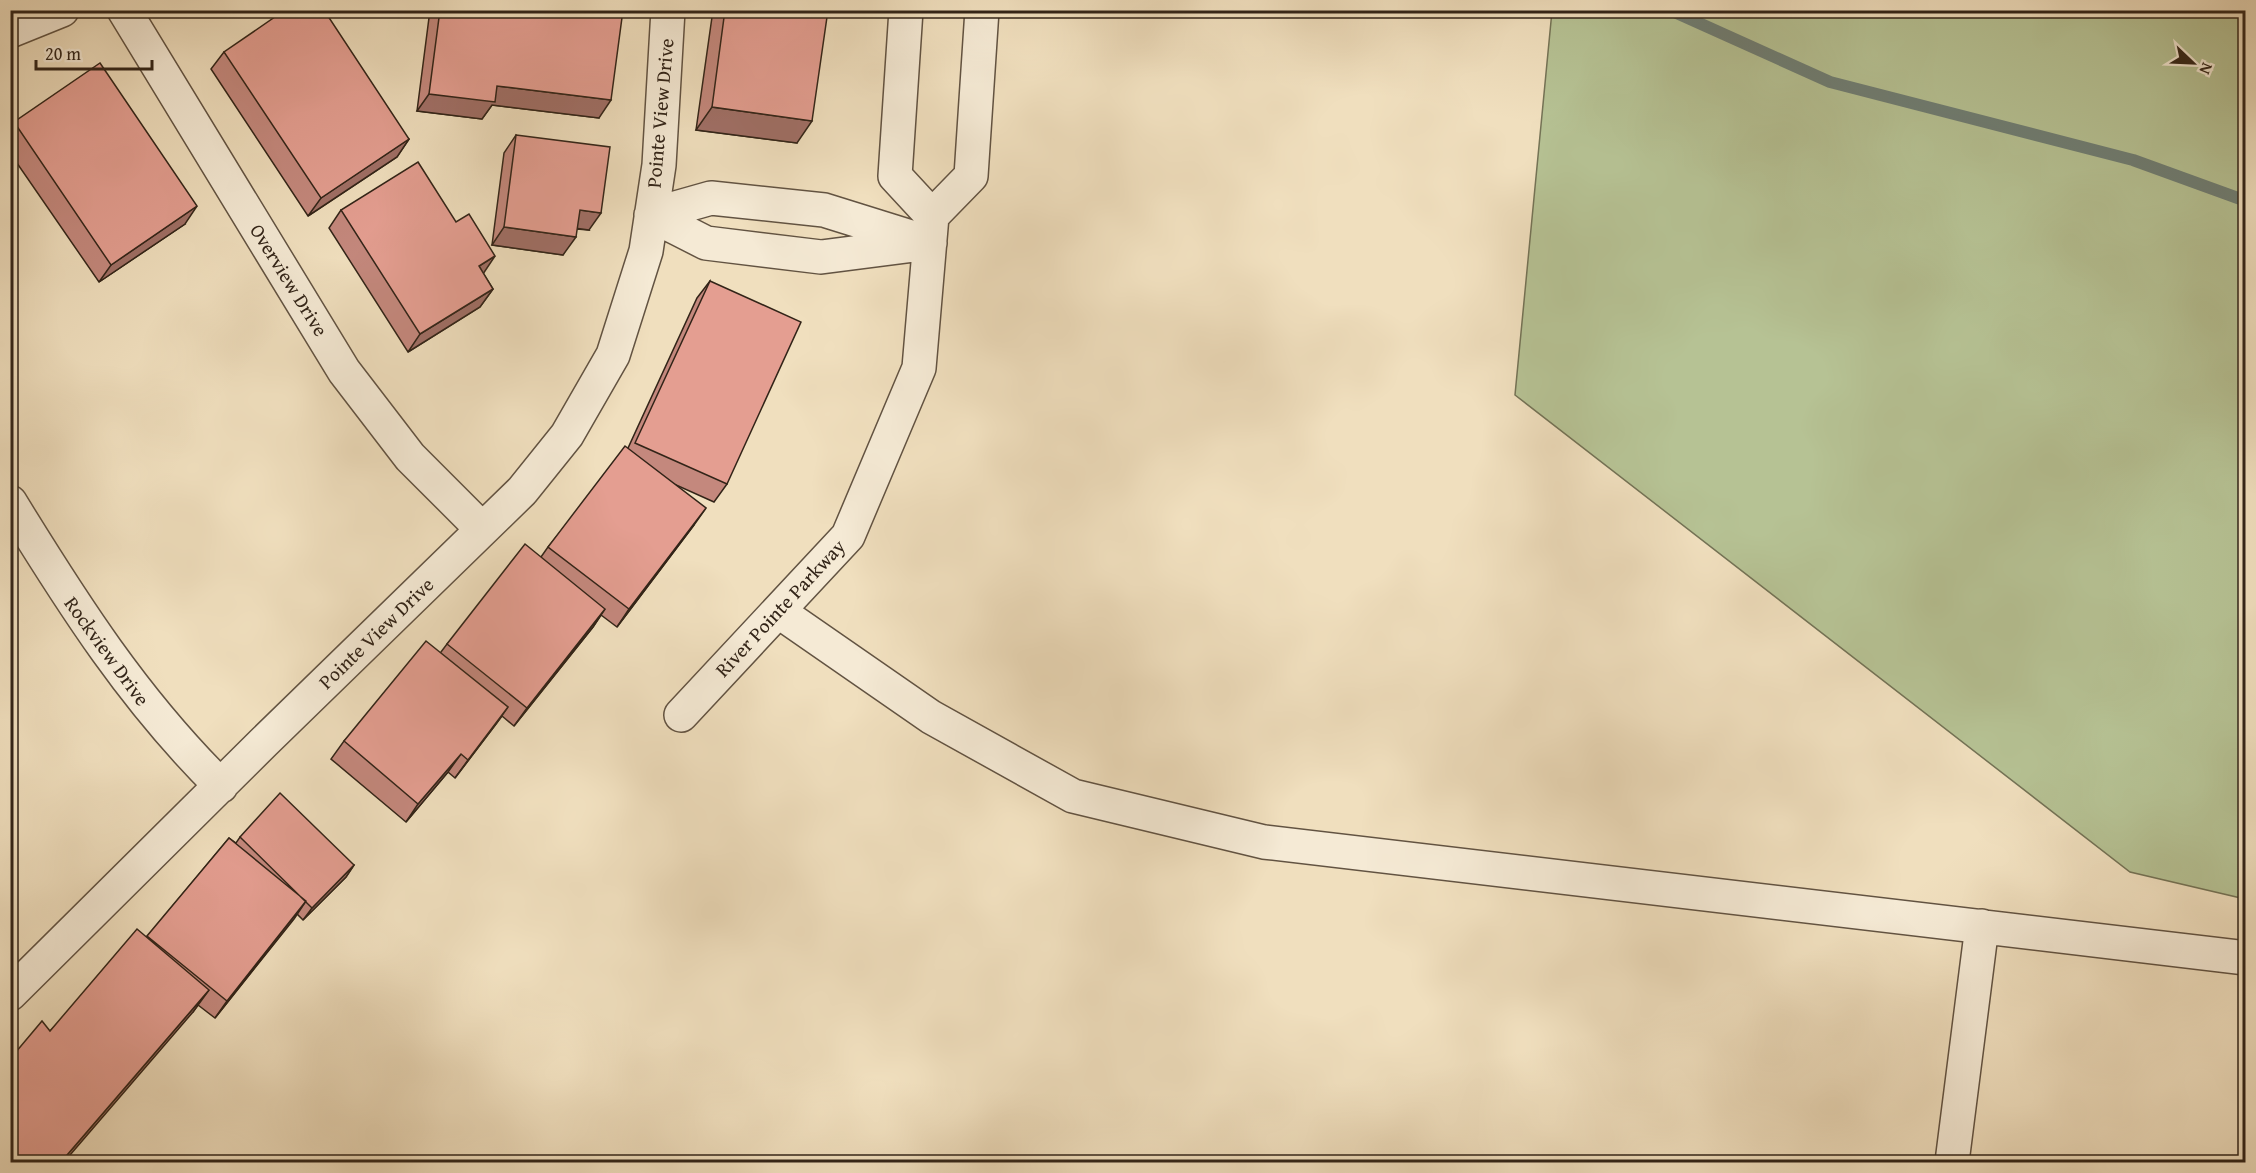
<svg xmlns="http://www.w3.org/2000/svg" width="2256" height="1173" font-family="'Gentium Book Plus',serif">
  <rect width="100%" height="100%" fill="#f0dfbe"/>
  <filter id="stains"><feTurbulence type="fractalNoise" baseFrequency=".00333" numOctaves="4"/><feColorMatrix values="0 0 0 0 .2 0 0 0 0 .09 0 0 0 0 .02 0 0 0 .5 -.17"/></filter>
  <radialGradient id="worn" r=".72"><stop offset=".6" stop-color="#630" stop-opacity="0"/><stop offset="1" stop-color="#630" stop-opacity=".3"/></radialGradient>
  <path fill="#b6c294" stroke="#747356" stroke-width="1.5" d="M1552 11H2245V899L2130 872 1515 395Z"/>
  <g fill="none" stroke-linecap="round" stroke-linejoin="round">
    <path stroke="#707f75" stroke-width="12" d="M1670 10 1830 82 2133 160 2246 201"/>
    <g stroke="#625342" stroke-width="36">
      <path id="minor" d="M124 10 344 371 410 457 482 529
        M906 10 895 176 932 216
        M10 31 62 10
        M651 215 706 243 821 257 930 243
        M651 215 711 198 824 210 917 239
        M10 502C74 606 134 700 221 786
        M778 611 931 717 1073 796 1264 842 2246 958
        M681 715 848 536 919 368 932 216 971 176 982 10
        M10 994 264 742 522 491 567 435 613 355 646 251 659 165 668 10
        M1952 1162 1982 926"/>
    </g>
    <use href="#minor" stroke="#f5ead5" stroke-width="33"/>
  </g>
  <path fill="#c4887d" stroke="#322418" stroke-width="1.5" d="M430 10H623L599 118 492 105 482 119 417 111Z
    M713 10H828L797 143 696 130Z
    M224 52 409 139 397 157 308 216 211 69Z
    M14 122 185 224 99 282 10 153V127Z
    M516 135 589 230 577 229 563 255 492 245 504 153Z
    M341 210 483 273 493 289 480 307 408 352 329 228Z
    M710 281 727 484 714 502 674 484 694 525 617 627 601 615 593 627 514 726 502 716 455 778 448 772 406 822 331 759 344 741 441 652 447 644 541 557 548 547 628 448 697 298Z
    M240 837 354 865 346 877 303 920 297 914 215 1018 198 1005 193 1012 50 1031 147 937 229 838 236 843Z"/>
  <path fill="#a06f66" stroke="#322418" stroke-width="1.5" d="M497 86 611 100 599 118 492 105 482 119 417 111 429 94Z
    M712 107 812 121 797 143 696 130Z
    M409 139 397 157 308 216 321 198Z
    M197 206 185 224 99 282 111 265Z
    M580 210 601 213 589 230 567 227Z
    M504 227 576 237 563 255 492 245Z
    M495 256 483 274 479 266Z
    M493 289 480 307 408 352 420 334Z
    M706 508 694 525 617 627 629 609Z
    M605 609 593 627 514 726 527 708Z
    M508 707 496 724 455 778 468 760Z
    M461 754 448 772 406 822 418 804Z
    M354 865 346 877 303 920 312 908Z
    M306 901 294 919 215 1018 227 1001Z
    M209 990 193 1012 64 1162H61Z"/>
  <path fill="#e49e91" stroke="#322418" stroke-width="1.5" d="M285 10H324L409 139 321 198 224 52Z
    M440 10H623L611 100 497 86 495 102 429 94Z
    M725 10H828L812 121 712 107Z
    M100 63 197 206 111 265 14 122Z
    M516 135 610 147 601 213 580 210 576 237 504 227Z
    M418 162 456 222 469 214 495 256 479 266 493 289 420 334 341 210Z
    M710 281 801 322 727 484 635 443Z
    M625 446 706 508 629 609 548 547Z
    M525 544 605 609 527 708 447 644Z
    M426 641 508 707 468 760 461 754 418 804 344 741Z
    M280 793 354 865 312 908 240 837Z
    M229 838 306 901 227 1001 147 936Z
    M137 929 209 990 61 1162H10V1059L42 1021 50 1031Z"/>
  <g text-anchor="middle" stroke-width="4.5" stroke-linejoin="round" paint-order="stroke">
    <g font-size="20" fill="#322418" stroke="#f5ead5">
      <text transform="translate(660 113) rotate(-85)" y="7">Pointe View Drive</text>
      <text transform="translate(289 280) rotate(58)" y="7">Overview Drive</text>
      <text transform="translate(780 608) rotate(-47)" y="7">River Pointe Parkway</text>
      <text transform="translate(376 633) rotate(-44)" y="7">Pointe View Drive</text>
      <text transform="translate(107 651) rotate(54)" y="7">Rockview Drive</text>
    </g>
  </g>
  <rect width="2256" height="1173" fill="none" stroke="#f0dfbe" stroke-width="36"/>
  <rect x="12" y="12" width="2232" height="1149" fill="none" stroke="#322418" stroke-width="3"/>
  <rect x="18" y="18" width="2220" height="1137" fill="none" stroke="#322418" stroke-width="1.5"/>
  <g transform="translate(2193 63) rotate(113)" stroke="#f5ead5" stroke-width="4.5" paint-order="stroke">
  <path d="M0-4.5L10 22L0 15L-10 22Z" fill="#322418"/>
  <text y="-9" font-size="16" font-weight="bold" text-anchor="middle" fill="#322418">N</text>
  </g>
  <path d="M36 60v9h116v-9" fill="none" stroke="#322418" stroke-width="3"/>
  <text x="45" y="60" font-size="18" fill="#322418" stroke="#f5ead5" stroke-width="4.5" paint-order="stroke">20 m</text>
  <rect width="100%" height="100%" filter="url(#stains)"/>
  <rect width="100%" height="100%" fill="url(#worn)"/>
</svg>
